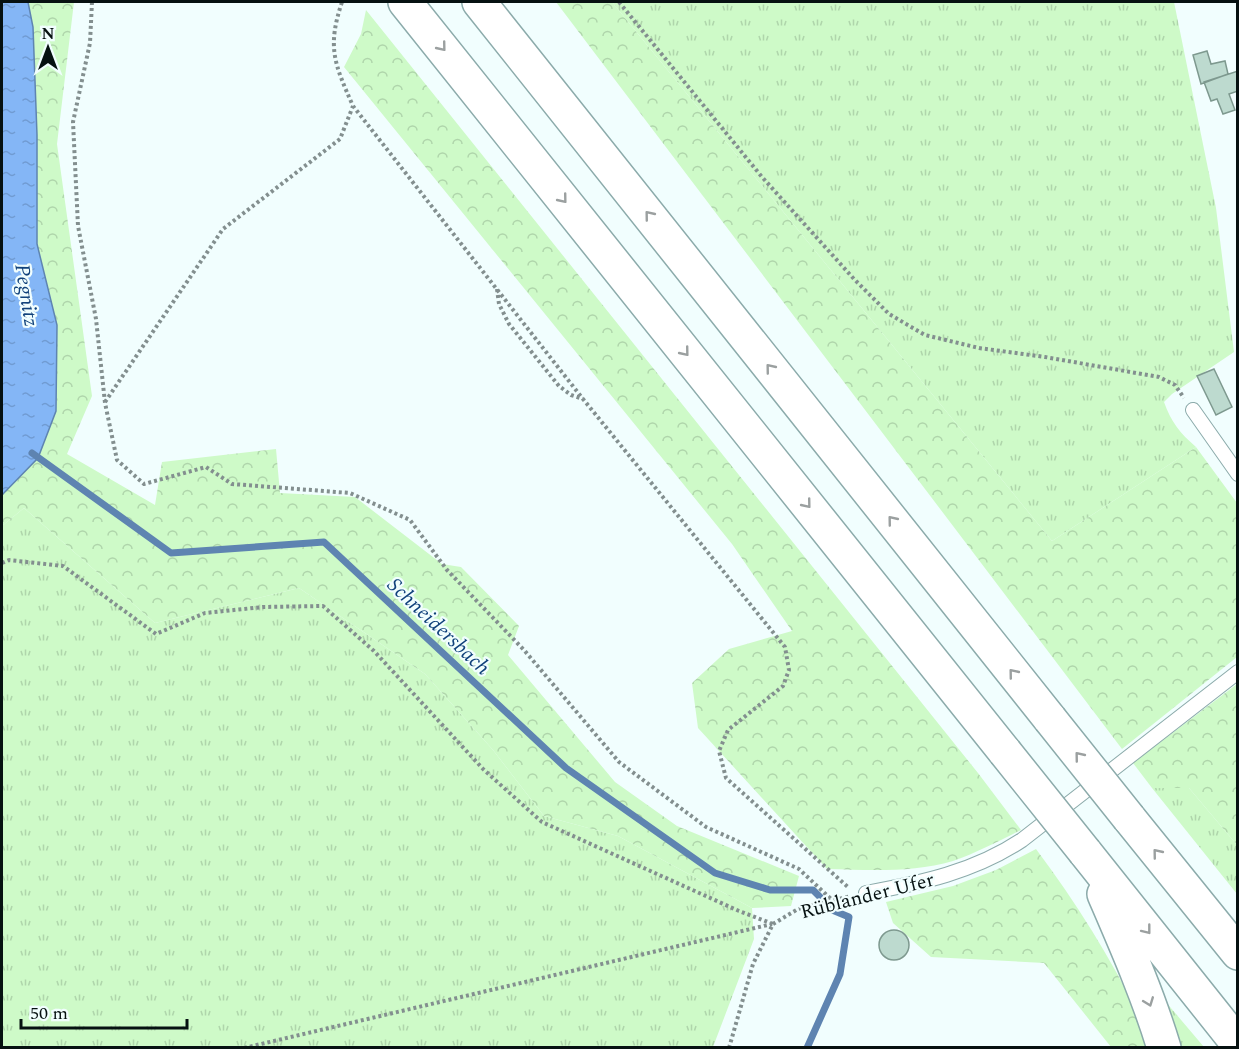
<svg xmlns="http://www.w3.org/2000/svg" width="1239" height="1049" font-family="Spectral,serif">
  <defs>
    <pattern id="grass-tufts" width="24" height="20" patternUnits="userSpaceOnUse" patternTransform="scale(1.5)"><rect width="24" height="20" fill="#cefac8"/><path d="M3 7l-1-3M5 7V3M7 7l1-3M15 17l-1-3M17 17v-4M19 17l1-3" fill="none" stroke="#afd5ab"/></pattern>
    <pattern id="forest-crowns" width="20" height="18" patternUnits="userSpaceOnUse" patternTransform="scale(1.5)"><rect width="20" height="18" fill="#cefac8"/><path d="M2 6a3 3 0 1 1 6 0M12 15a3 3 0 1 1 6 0" fill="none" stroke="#afd5ab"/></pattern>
    <pattern id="water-ripples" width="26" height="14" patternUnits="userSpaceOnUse" patternTransform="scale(1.5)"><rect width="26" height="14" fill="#84b6f6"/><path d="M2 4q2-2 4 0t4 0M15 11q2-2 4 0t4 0" fill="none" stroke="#709bd2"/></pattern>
  </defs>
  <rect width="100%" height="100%" fill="#f1fefe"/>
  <path fill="url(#grass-tufts)" d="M612 2H1174L1216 208 1234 352 1172 394 1164 402C1171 422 1180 433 1196 447L1052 541Z
    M24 508 155 623 299 588 425 674 493 750 544 816 618 836 752 908 754 939 713 1047 2 1048V526Z
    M1152 788H1189L1237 845V894Z
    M1165 1001 1204 1047H1175Z"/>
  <path fill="url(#forest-crowns)" d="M28 2H74L57 144 92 396 67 454 155 505 162 462 276 449 280 493 355 497 442 564 461 567 519 626 508 655 615 782 677 826 799 876 791 906 752 908 618 836 544 816 493 750 425 674 299 588 155 623 24 508 2 526V495L38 458 56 411 57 325 37 244V135L33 27Z
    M556 2H612L1052 541 1196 447 1237 503V657L1122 749Z
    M366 10 978 773 1021 830C999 841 976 853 953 861 913 873 868 870 827 869L698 728 692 683 729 649 792 631 732 544 344 67 361 34Z
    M1237 684V845L1189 788H1152L1133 763Z
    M1036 849C1082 910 1123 978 1154 1047H1111L1044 963 931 957 893 923 886 902 953 886 996 870Z"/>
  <path fill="url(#water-ripples)" stroke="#5e84b1" stroke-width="1.5" d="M2 2H28L33 27 37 135V244L57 325 56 411 38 458 2 495Z"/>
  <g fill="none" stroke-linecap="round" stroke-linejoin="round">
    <path stroke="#5e84b1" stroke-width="7" d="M32 453 171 553 324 542 566 768 715 873 770 890H813L820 897
      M807 1048 840 974 849 917 825 907"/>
  </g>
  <path fill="#bddacf" stroke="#7e998f" stroke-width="1.5" d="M1207 51 1211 64 1225 61 1228 74 1201 84 1193 55Z
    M1238 71V91L1229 94 1235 110 1223 114 1217 99 1211 101 1204 82Z
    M1214 369 1232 407 1216 415 1197 376Z
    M879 945a15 15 0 1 1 30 0a15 15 0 1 1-30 0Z"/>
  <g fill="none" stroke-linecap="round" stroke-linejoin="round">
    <g stroke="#8cabab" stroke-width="16">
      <path id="service" d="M1193 410 1238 474
        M866 893C921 883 974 872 1022 840L1238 672"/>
    </g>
    <g stroke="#8cabab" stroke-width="36">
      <path id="motorway" d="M405 2 1005 752
        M479 2 1050 719
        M1129 818 1238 953
        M1085 852 1238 1044
        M1104 894C1126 945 1148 995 1164 1048"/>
    </g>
    <path stroke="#838f8f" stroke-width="4" stroke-dasharray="3 3" stroke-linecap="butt" d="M92 2 90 43 73 122 78 226 96 319 105 403 117 460 144 484 206 467 232 484 350 493 410 520 447 570 524 650 619 762 706 827 799 869 832 900
      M342 2C327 47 334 63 353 106L583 399 785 647 789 670 783 686 728 730 719 751 726 778 849 888
      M619 2 762 177 854 279 889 314 925 335 979 348 1045 357 1159 377 1175 385 1184 398
      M497 289 499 304 509 324 559 386 571 395 583 399
      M105 402 223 229 340 139 353 106
      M2 563 9 560 63 566 156 634 205 613 263 607 323 606 374 651 484 770 542 822 739 911 773 924
      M244 1048 772 924
      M729 1048 753 964 773 924 798 909 851 896"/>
    <use href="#service" stroke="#fff" stroke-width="14"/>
    <use href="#motorway" stroke="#fff" stroke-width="33"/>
    <g stroke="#8cabab" stroke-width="36" stroke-linecap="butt">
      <path id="motorway-bridge" d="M1050 719 1129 818
        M1005 752 1085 852"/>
    </g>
    <use href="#motorway-bridge" stroke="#fff" stroke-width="33"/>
  </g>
  <defs><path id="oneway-chevron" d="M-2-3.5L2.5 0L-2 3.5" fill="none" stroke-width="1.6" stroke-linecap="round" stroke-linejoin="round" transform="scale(1.5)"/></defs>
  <g stroke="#9ba0a0">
    <use href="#oneway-chevron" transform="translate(442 47) rotate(51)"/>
    <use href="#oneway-chevron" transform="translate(563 199) rotate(51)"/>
    <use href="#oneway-chevron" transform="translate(649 215) rotate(-129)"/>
    <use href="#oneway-chevron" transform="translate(685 352) rotate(51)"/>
    <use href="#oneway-chevron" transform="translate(770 368) rotate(-129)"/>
    <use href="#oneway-chevron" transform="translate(807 504) rotate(51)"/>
    <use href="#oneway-chevron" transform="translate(892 520) rotate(-129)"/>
    <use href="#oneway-chevron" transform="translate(1013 673) rotate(-129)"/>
    <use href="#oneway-chevron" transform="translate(1079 756) rotate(-129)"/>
    <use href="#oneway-chevron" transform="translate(1157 853) rotate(-129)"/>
    <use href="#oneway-chevron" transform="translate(1147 930) rotate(52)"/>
    <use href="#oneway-chevron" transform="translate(1149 1002) rotate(69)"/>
  </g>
  <g text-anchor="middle" stroke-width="4.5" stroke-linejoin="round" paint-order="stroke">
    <g font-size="20" fill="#061111" stroke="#f1fefe">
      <text transform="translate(867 895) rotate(-14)" y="7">Rüblander Ufer</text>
    </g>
    <g font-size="21" font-style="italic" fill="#11427b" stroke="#f1fefe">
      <text transform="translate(27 295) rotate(81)" y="7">Pegnitz</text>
      <text transform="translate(439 626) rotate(43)" y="7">Schneidersbach</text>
    </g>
  </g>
  <rect width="1239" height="1049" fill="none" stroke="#061111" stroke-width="6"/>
  <g transform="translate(48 48)" stroke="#f1fefe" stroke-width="4.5" paint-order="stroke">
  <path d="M0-4.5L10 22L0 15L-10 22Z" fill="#061111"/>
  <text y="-9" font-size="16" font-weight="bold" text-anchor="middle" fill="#061111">N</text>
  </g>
  <path d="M21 1019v9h166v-9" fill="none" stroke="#061111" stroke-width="3"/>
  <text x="30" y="1019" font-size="18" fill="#061111" stroke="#f1fefe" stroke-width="4.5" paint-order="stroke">50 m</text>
</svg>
